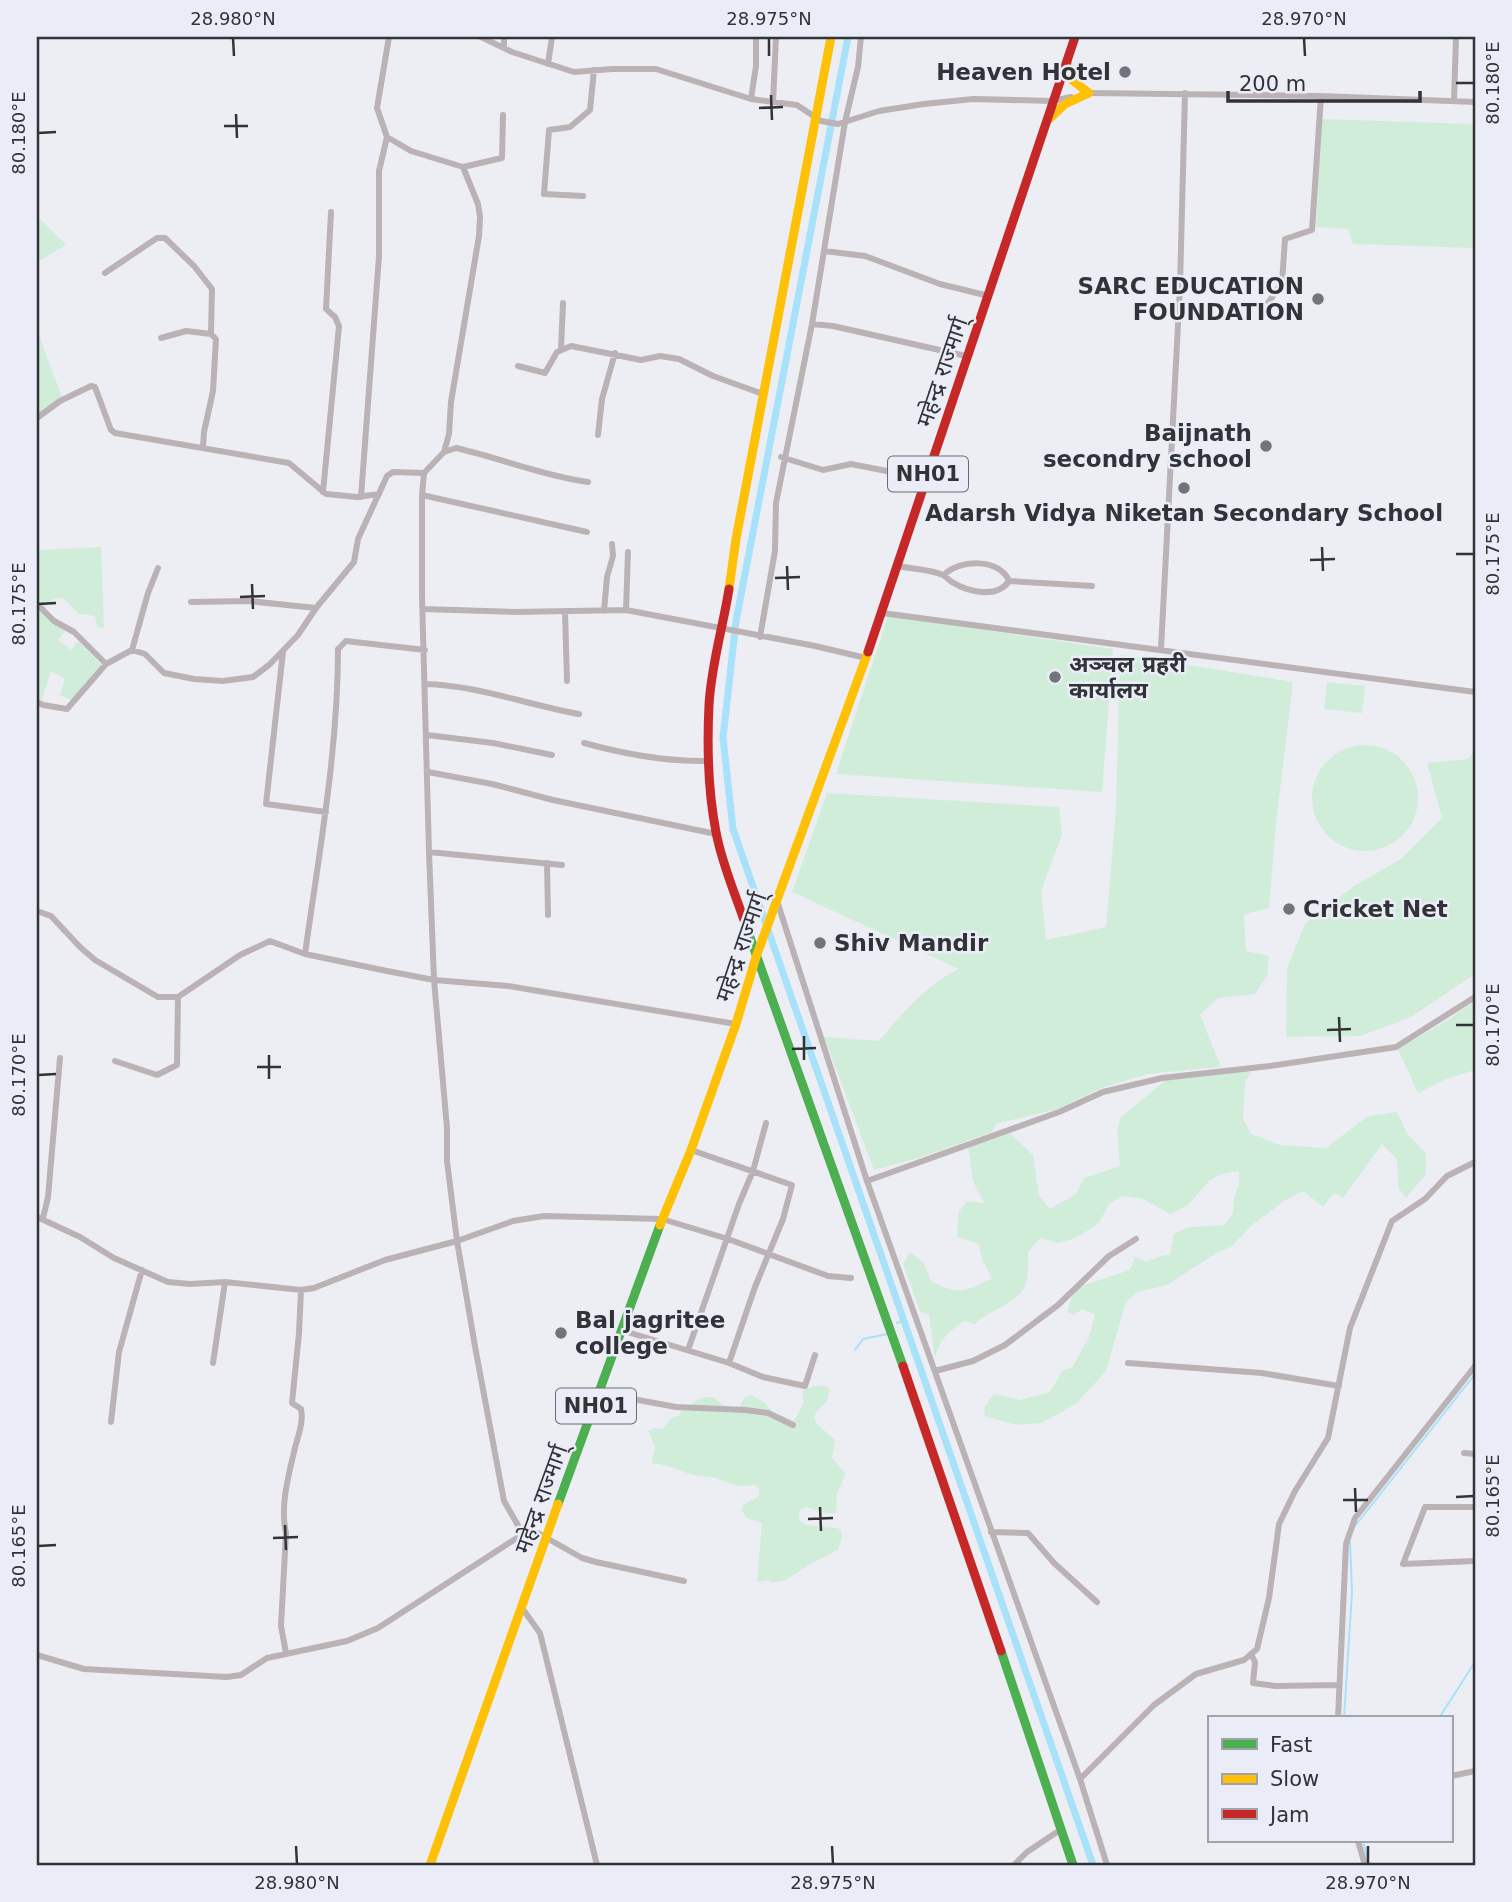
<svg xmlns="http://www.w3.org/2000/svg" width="1512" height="1902" font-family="'DejaVu Sans','Noto Sans Devanagari',sans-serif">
  <rect width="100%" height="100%" fill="#edeef4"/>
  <path fill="#d0edda" d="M1321 119 1475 124V248L1353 244 1348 229 1316 227Z
    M37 216 66 245 37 262Z
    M37 330 62 397 37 416Z
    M101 547 104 628 97 627 95 616 79 614 63 598 53 599 44 609 37 601V550Z
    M37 608 65 631 58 640 71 650 78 641 102 666 73 701 60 695 65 679 51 671 42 700 37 698Z
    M888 616 1113 649 1102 792 836 774Z
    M1120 654 1293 682 1276 824 1269 908 1244 915 1246 951 1269 956 1267 976 1255 994 1218 998 1200 1015 1221 1067 1147 1074 1102 1088 1057 1109 996 1124 992 1132 919 1158 874 1170 824 1037 879 1041C902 1014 926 984 959 969L792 892 827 793 1059 807 1062 835 1041 891 1046 940 1106 927 1116 809Z
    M1327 682 1365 686 1362 713 1324 709Z
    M1312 798a53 53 0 1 1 106 0a53 53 0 1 1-106 0Z
    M1475 750V974L1411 1017 1360 1036 1286 1037 1287 968 1305 924 1354 886 1401 859 1442 818 1427 763 1468 759Z
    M1475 1001V1070L1446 1079 1418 1093 1398 1049 1448 1020Z
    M1243 1071 1251 1072 1245 1082 1243 1118 1251 1134 1280 1145 1326 1148 1368 1116 1397 1112 1407 1133 1426 1154V1174L1406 1198 1398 1187 1397 1159 1382 1144 1343 1198 1334 1193 1323 1207 1303 1191 1284 1201 1252 1225 1231 1247 1218 1252 1167 1285 1137 1292 1126 1302 1106 1371 1077 1403 1042 1423 1017 1425 984 1416 985 1407 994 1394 1020 1400 1050 1392 1063 1370 1072 1368 1089 1337 1095 1315 1083 1309 1073 1315 1067 1312 1075 1288 1130 1270 1135 1257 1147 1262 1163 1255H1170L1174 1234 1188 1227 1224 1225 1233 1213C1232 1196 1241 1188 1239 1171L1221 1174 1209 1181 1187 1206 1170 1214 1143 1199 1122 1196 1109 1204 1099 1223 1076 1238 1058 1243 1041 1238 1028 1252C1028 1286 1029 1292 998 1309 989 1314 982 1317 975 1324L964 1321C948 1332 939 1340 935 1359L929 1315 920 1311 903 1264 910 1252 924 1263 931 1281C960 1297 965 1290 992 1279L982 1259 979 1244 957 1237 958 1213 967 1201 984 1203 973 1181 968 1147 1010 1133 1033 1155 1039 1196 1050 1209 1076 1194 1084 1178 1120 1166 1117 1131 1121 1117 1166 1080Z
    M814 1386H825L830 1389C827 1409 821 1402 814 1417L817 1424 835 1440 832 1458 846 1474 837 1494 836 1513H826L806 1507 799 1511V1520L806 1525 838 1528 842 1532V1538L838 1550 812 1563 786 1580 770 1583V1580L757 1582 762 1523 746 1518 742 1511 743 1505 759 1496V1488L754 1485C735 1488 732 1484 715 1478 708 1476 700 1477 693 1475 680 1471 668 1464 654 1464L652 1462 655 1446 648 1431 655 1428 663 1429 671 1418 679 1416 683 1406 690 1407C696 1398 702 1397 712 1397 723 1403 727 1412 740 1406L744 1398 750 1395 764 1402 779 1418 781 1417 779 1414 794 1421 803 1404V1390Z"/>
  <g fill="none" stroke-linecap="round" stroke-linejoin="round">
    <path stroke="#a8e1fa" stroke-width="2" d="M897 1323 904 1320
      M855 1350 863 1339 887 1334
      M1355 1526 1475 1374
      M1344 1718 1352 1592 1350 1541
      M1439 1718 1475 1662
      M1363 1841 1369 1865
      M1372 1842 1376 1841"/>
    <path stroke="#a8e1fa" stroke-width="7" d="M848 37 736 621 723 738 733 829 1093 1865"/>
    <path stroke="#bbb2b6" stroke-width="6" d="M481 37 512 52 574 72 612 69H656L751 99 797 105 821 121 838 124 879 111 924 104 973 99 1053 101 1071 97
      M504 48V37
      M548 64 552 37
      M1088 93 1321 96 1475 102
      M751 99 756 66V37
      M1454 101 1456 37
      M773 102 776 37
      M463 167 502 158 503 115
      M583 196 544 194 549 130 570 127 590 110 594 70
      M824 251 865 256 940 284 989 296
      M105 273 157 238H165L194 266 212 289 211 334
      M1265 307 1282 283 1285 239 1312 230 1321 96
      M812 324 833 326 966 356
      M161 338 186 331 211 334 216 339 213 391 204 432 203 448
      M561 349 563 303
      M518 366 545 373 557 352 571 346 641 360 660 356 679 359 713 376 763 394
      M37 418 60 401 91 386 95 387 111 430 115 433 289 463 326 494 357 497 379 494
      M598 435 602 399 615 353
      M444 452 456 448C500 458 544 476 588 482
      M781 457 823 470 851 464 927 479
      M424 473 422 495V597L429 852 434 980 447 1128V1161L457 1241 476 1352 504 1501 523 1534
      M323 492 339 326 335 317 326 309 331 212
      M422 495 587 532
      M361 497 379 256V171L387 137
      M898 566C912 569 930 569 943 575 945 576 950 581 952 582 968 592 997 599 1009 581L1092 586
      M944 575C959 559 1000 558 1009 581
      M191 602 248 601 316 608
      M37 604 54 621 74 632 106 664
      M423 609 514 612 626 610 815 646 866 658
      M626 610 628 552
      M565 611 567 681
      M604 611 607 577 613 556 612 544
      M882 613 1475 692
      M760 637 775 551 776 503 812 324 845 122 858 67 861 37
      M1161 649 1180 286 1185 93
      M132 650 148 593 158 568
      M283 652 266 804 326 812
      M425 684C476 685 528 705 579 714
      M37 702 43 705 67 709 106 664 132 650 145 654 164 673 194 679 223 681 253 677 269 665 298 635 316 608 354 562 358 539 387 476 393 472 424 473 444 452 449 434 451 402 479 236 480 217 478 204 463 167 411 151 387 137 377 108 389 37
      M427 735 493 743 552 755
      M584 743C624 754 669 762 710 761
      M428 772 492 784 553 800 716 834
      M429 852 562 865
      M547 863 548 915
      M778 904 867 1181 1080 1779 1107 1865
      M37 911 51 916 80 947 95 960 158 997H178L240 955 270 941 305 954 387 971 434 980 508 986 736 1024
      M305 954C319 853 338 751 338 649L346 641 425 650
      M115 1061 157 1075 177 1065 178 997
      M691 1150 792 1185 783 1219 755 1287 729 1363
      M867 1181 1059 1112 1103 1092 1162 1078 1270 1066 1396 1047 1475 997
      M37 1217 80 1237 114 1258 168 1282 190 1284 225 1282 301 1290 314 1288 385 1260 457 1241 513 1221 544 1216 662 1219 728 1239 828 1276 851 1278
      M43 1218 48 1197 60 1058
      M624 1331 729 1363 763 1377 805 1386 815 1355
      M688 1350 739 1204 753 1171 766 1123
      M213 1363 225 1282
      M1128 1363 1262 1373 1339 1386
      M935 1371 973 1361 1005 1345 1058 1305 1109 1256 1136 1239
      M600 1393 676 1407 746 1410 768 1413 793 1425
      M111 1422 119 1352 142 1270
      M1464 1453 1475 1454
      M1475 1507H1425L1403 1564 1475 1561
      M991 1532 1028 1533 1054 1563 1097 1602
      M522 1608 540 1633 597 1865
      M286 1653 281 1626 286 1533C280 1507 288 1477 294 1452 297 1438 304 1423 301 1409L292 1403 299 1333 301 1290
      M1251 1654 1255 1662 1253 1683 1275 1686 1339 1685
      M37 1655 84 1669 227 1677 241 1675 267 1658 347 1641 378 1628 523 1534 538 1533 582 1558 596 1562 684 1581
      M1338 1718 1346 1544 1355 1518 1475 1366
      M1451 1776 1475 1771
      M1080 1779 1154 1705 1196 1674 1244 1660 1257 1649 1269 1598 1279 1524 1295 1491 1328 1438 1350 1328 1392 1221 1425 1199 1447 1176 1475 1162
      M1358 1841 1365 1865
      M1014 1865 1027 1852 1060 1830"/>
    <path stroke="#4caf50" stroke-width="9" d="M747 929 903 1366
      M558 1504 660 1225
      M1001 1651 1073 1865"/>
    <path stroke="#ffc107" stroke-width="9" d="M1049 119 1065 104 1089 93 1072 80 1067 62
      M729 589 736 539 831 37
      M660 1225 691 1150 736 1024 756 957 868 652
      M430 1865 558 1504"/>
    <path stroke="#c62828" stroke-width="9" d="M729 589C723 627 711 666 709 705 707 746 708 791 716 832 722 865 737 898 747 929
      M868 652 1075 37
      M903 1366 1001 1651"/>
  </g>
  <path fill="none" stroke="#323337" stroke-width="2.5" d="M233 38 234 56M769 38V56M1304 38 1305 56M1456 83H1474M771 95 772 120M759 108 783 107M236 114 237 138M224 126H248M38 133 56 132M1322 547 1323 571M1456 554H1474M1310 560 1335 559M787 566 788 590M775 578 800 577M252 584 253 609M240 597 265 596M38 604 56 603M1339 1017 1340 1042M1456 1025H1474M1327 1030 1351 1029M804 1036V1060M792 1049 816 1048M269 1055V1079M257 1067H281M38 1075 56 1074M1355 1488 1356 1512M1456 1497 1474 1496M1343 1500H1368M820 1507 821 1531M808 1519 833 1518M285 1525 286 1550M273 1538 298 1537M38 1546 56 1545M296 1846 297 1864M832 1846 833 1864M1368 1846V1864"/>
  <g fill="#737479" stroke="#eaedf7" stroke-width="2.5">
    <circle cx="1125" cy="72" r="7"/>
    <circle cx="1318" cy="299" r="7"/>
    <circle cx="1266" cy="446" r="7"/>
    <circle cx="1184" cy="488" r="7"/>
    <circle cx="1055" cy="677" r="7"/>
    <circle cx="1289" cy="909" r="7"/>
    <circle cx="820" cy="943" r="7"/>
    <circle cx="561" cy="1333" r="7"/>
  </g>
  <g text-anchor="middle" stroke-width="5" stroke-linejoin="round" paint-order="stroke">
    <g fill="#eaedf7" stroke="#696b71" stroke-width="2">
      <rect x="888" y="456.5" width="80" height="35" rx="5"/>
      <rect x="556" y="1388.5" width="80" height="35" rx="5"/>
    </g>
    <g font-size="21" font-weight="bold" fill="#323337">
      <text x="928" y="481">NH01</text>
      <text x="596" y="1413">NH01</text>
    </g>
    <g font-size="23" font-weight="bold" fill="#323337" stroke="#eaedf7" text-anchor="start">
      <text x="1111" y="80" text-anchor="end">Heaven Hotel</text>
      <text x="1304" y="294" text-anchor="end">SARC EDUCATION<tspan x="1304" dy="26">FOUNDATION</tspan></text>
      <text x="1252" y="441" text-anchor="end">Baijnath<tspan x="1252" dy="26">secondry school</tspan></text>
      <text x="1184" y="521" text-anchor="middle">Adarsh Vidya Niketan Secondary School</text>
      <text x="1069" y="672">अञ्चल प्रहरी<tspan x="1069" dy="26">कार्यालय</tspan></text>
      <text x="1303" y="917">Cricket Net</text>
      <text x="834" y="951">Shiv Mandir</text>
      <text x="575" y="1328">Bal jagritee<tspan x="575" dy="26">college</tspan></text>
    </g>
    <g font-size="23" fill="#323337" stroke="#eaedf7">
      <text transform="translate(942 372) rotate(-71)" y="8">महेन्द्र राज्मार्ग्</text>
      <text transform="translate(741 947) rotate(-71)" y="8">महेन्द्र राज्मार्ग्</text>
      <text transform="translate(541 1499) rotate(-70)" y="8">महेन्द्र राज्मार्ग्</text>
    </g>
  </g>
  <rect width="1512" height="1902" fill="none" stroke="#eaedf7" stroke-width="77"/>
  <rect x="1208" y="1716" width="245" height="126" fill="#eaedf7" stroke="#a0a3aa" stroke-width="2"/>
  <rect x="1222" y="1739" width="35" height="10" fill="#4caf50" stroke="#a0a3aa" stroke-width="2"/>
  <text x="1270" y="1752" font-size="21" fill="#323337">Fast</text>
  <rect x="1222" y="1774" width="35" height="10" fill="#ffc107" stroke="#a0a3aa" stroke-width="2"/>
  <text x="1270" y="1786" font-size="21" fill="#323337">Slow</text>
  <rect x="1222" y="1809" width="35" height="10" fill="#c62828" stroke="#a0a3aa" stroke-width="2"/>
  <text x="1270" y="1822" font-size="21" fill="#323337">Jam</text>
  <path d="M1228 91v10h192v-10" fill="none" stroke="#323337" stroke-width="3.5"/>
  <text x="1239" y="91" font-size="21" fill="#323337" stroke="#eaedf7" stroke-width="5" paint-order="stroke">200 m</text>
  <rect x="38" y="38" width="1436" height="1826" fill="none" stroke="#323337" stroke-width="2.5"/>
  <g font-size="18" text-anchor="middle" fill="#323337">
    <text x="233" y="25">28.980°N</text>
    <text x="769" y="25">28.975°N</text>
    <text x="1304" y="25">28.970°N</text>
    <text transform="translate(1493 83) rotate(-90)" y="6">80.180°E</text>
    <text transform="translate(19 133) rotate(-90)" y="6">80.180°E</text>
    <text transform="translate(1493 554) rotate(-90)" y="6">80.175°E</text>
    <text transform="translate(19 604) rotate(-90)" y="6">80.175°E</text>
    <text transform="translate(1493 1025) rotate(-90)" y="6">80.170°E</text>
    <text transform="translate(19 1075) rotate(-90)" y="6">80.170°E</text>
    <text transform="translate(1493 1496) rotate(-90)" y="6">80.165°E</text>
    <text transform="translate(19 1546) rotate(-90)" y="6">80.165°E</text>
    <text x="297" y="1889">28.980°N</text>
    <text x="833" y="1889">28.975°N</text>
    <text x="1368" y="1889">28.970°N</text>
  </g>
</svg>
